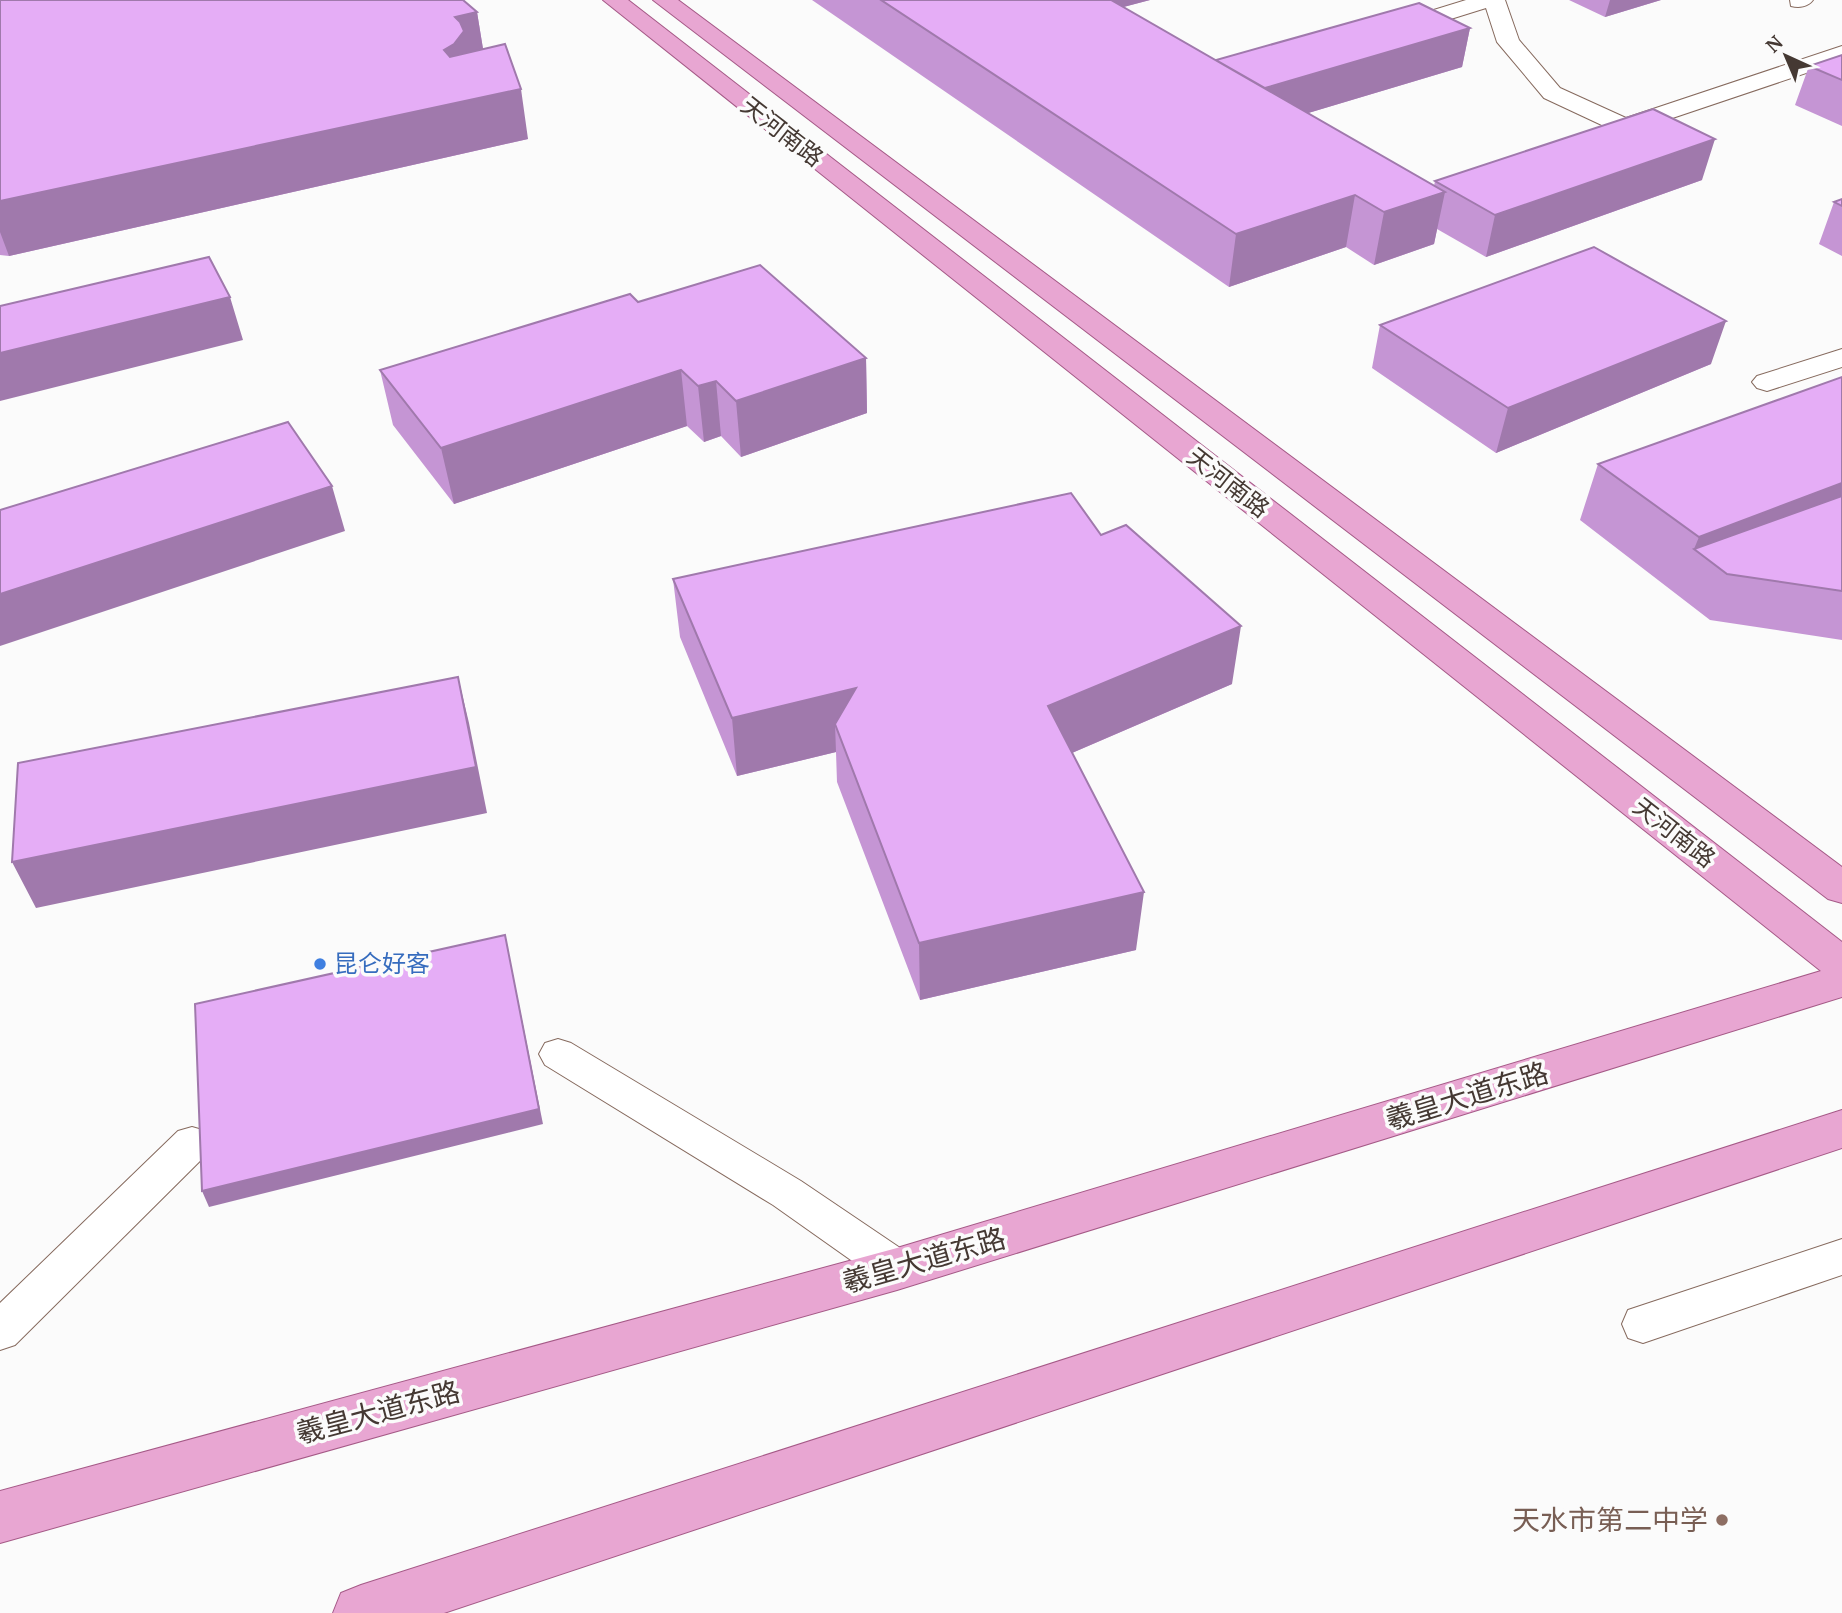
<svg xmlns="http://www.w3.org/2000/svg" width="1842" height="1613" font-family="'PT Serif','Noto Sans SC',serif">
  <rect width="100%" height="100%" fill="#fbfbfb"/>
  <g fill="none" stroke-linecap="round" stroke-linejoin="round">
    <g stroke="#866a5e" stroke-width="2">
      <path id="service" d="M1790 0H1813C1808 7 1799 8 1791 6Z
        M558 1039 571 1043 801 1181 912 1256 918 1269 912 1282 897 1287 882 1282 773 1205 545 1065 539 1054 545 1043Z
        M192 1127 206 1131 212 1143 206 1155 15 1345 0 1350V1303L178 1131Z
        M1842 1239V1275L1643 1343 1628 1338 1622 1324 1628 1310Z"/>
    </g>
    <g stroke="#866a5e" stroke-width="2">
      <path id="minor" d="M1466 0H1505L1519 40 1560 88 1626 118 1842 46V61L1616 137 1607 135 1604 130 1606 127 1544 98 1497 42 1486 8 1393 37 1385 35 1382 30 1385 25Z
        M1842 349V367L1767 391 1757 388 1752 382 1757 376Z"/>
    </g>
    <g stroke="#a55a87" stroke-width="2">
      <path id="primary" d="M603 0H628L1842 942V997L897 1290 0 1543V1491L897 1248 1821 971Z
        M653 0H678L1842 867V903L1828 899Z
        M1842 1110V1148L444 1613H333L341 1593 361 1585Z"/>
    </g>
    <use href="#service" fill="#fff" fill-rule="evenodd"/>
    <use href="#minor" fill="#fff" fill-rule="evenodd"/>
    <use href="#primary" fill="#e8a6d2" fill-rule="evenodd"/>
  </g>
  <path fill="#c595d4" d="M0 0 477 12 483 49 528 139 9 256 0 255Z
    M812 0H1150L1123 7 1216 60 1470 28 1462 67 1308 113 1434 186 1435 181 1702 180 1486 257 1437 229 1434 244 1374 265 1346 247 1229 287Z
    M1569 0H1661L1605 17Z
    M1842 55V126L1795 105 1809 66Z
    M1842 199V256L1819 244 1834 202Z
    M1380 325 1711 364 1496 453 1372 368Z
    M866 358 867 413 741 457 721 436 704 442 687 426 454 504 393 425 380 370Z
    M1842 377V640L1710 620 1580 520 1598 464Z
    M1101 535 1232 684 1072 753 1136 950 920 1000 837 782 836 752 737 776 680 637 673 579Z"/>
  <path fill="#a079ac" d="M1076 0H1150L1075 20Z
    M1610 0H1661L1605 17Z
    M477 12 485 61 472 80 444 50 455 17Z
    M1470 28 1462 67 1258 128 1263 89Z
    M521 89 528 139 9 256 0 232V201Z
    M1715 139 1702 180 1486 257 1495 215Z
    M1445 192 1434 244 1374 265 1384 212Z
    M1355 195 1346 247 1229 287 1236 234Z
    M230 297 243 340 0 401V353Z
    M1726 321 1711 364 1496 453 1508 408Z
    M866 358 867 413 741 457 736 401Z
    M681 370 687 426 454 504 441 448Z
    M716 381 721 436 704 442 698 386Z
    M1842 483V531L1694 549 1699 537Z
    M332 486 345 531 0 646V594Z
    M1241 626 1232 684 1044 765 1048 706Z
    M458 677 469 723 487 813 36 908 12 862Z
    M856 688 835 724 836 752 737 776 732 718Z
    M1144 892 1136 950 920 1000 919 943Z
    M505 935 543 1124 209 1207 202 1191Z"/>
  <path fill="#e5adf6" stroke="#a079ac" stroke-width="2" d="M0 0H463L477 12 455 17 460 22 464 31 454 44 444 50 450 57 505 44 521 89 0 201Z
    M881 0H1111L1445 192 1384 212 1355 195 1236 234Z
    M1419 3 1470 28 1265 88 1216 60Z
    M1842 55V80L1809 66Z
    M1653 109 1715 139 1495 215 1435 181Z
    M1842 199V206L1834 202Z
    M1594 247 1726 321 1508 408 1380 325Z
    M209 257 230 297 0 353V306Z
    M760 265 866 358 736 401 716 381 698 386 681 370 441 448 380 370 630 294 638 302Z
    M1842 377V483L1699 537 1598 464Z
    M288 422 332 486 0 594V510Z
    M1071 493 1101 535 1126 525 1241 626 1048 706 1144 892 919 943 835 724 856 688 732 718 673 579Z
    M1842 496V591L1727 574 1694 549Z
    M458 677 476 767 12 862 18 763Z
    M505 935 539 1109 202 1191 195 1004Z"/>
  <circle fill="#3f7fe0" stroke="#fbfbfb" stroke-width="2.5" cx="320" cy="964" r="7"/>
  <circle fill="#8d6e63" stroke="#fbfbfb" stroke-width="2.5" cx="1722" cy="1520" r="7"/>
  <g text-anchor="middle" stroke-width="7" stroke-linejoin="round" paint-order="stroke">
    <g font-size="24" fill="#453933" stroke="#fbfbfb">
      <text transform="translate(782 132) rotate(38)" y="8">天河南路</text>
      <text transform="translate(1228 483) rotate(38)" y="8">天河南路</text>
      <text transform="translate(1674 833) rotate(38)" y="8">天河南路</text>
    </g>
    <g font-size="24" fill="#366cbe" stroke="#fbfbfb" text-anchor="start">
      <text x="334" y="972">昆仑好客</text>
    </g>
    <g font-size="28" fill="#453933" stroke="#fbfbfb">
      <text transform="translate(1467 1096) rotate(-17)" y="10">羲皇大道东路</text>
      <text transform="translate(924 1260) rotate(-16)" y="10">羲皇大道东路</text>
      <text transform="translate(378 1412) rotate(-15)" y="10">羲皇大道东路</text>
    </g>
    <g font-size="28" fill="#785e54" stroke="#fbfbfb" text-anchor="end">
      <text x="1708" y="1530">天水市第二中学</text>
    </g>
  </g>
  <g transform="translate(1786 56) rotate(316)" stroke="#fbfbfb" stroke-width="5" paint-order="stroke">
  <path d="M0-5L12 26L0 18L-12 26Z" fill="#453933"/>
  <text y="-10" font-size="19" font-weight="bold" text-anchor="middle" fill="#453933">N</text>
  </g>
</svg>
